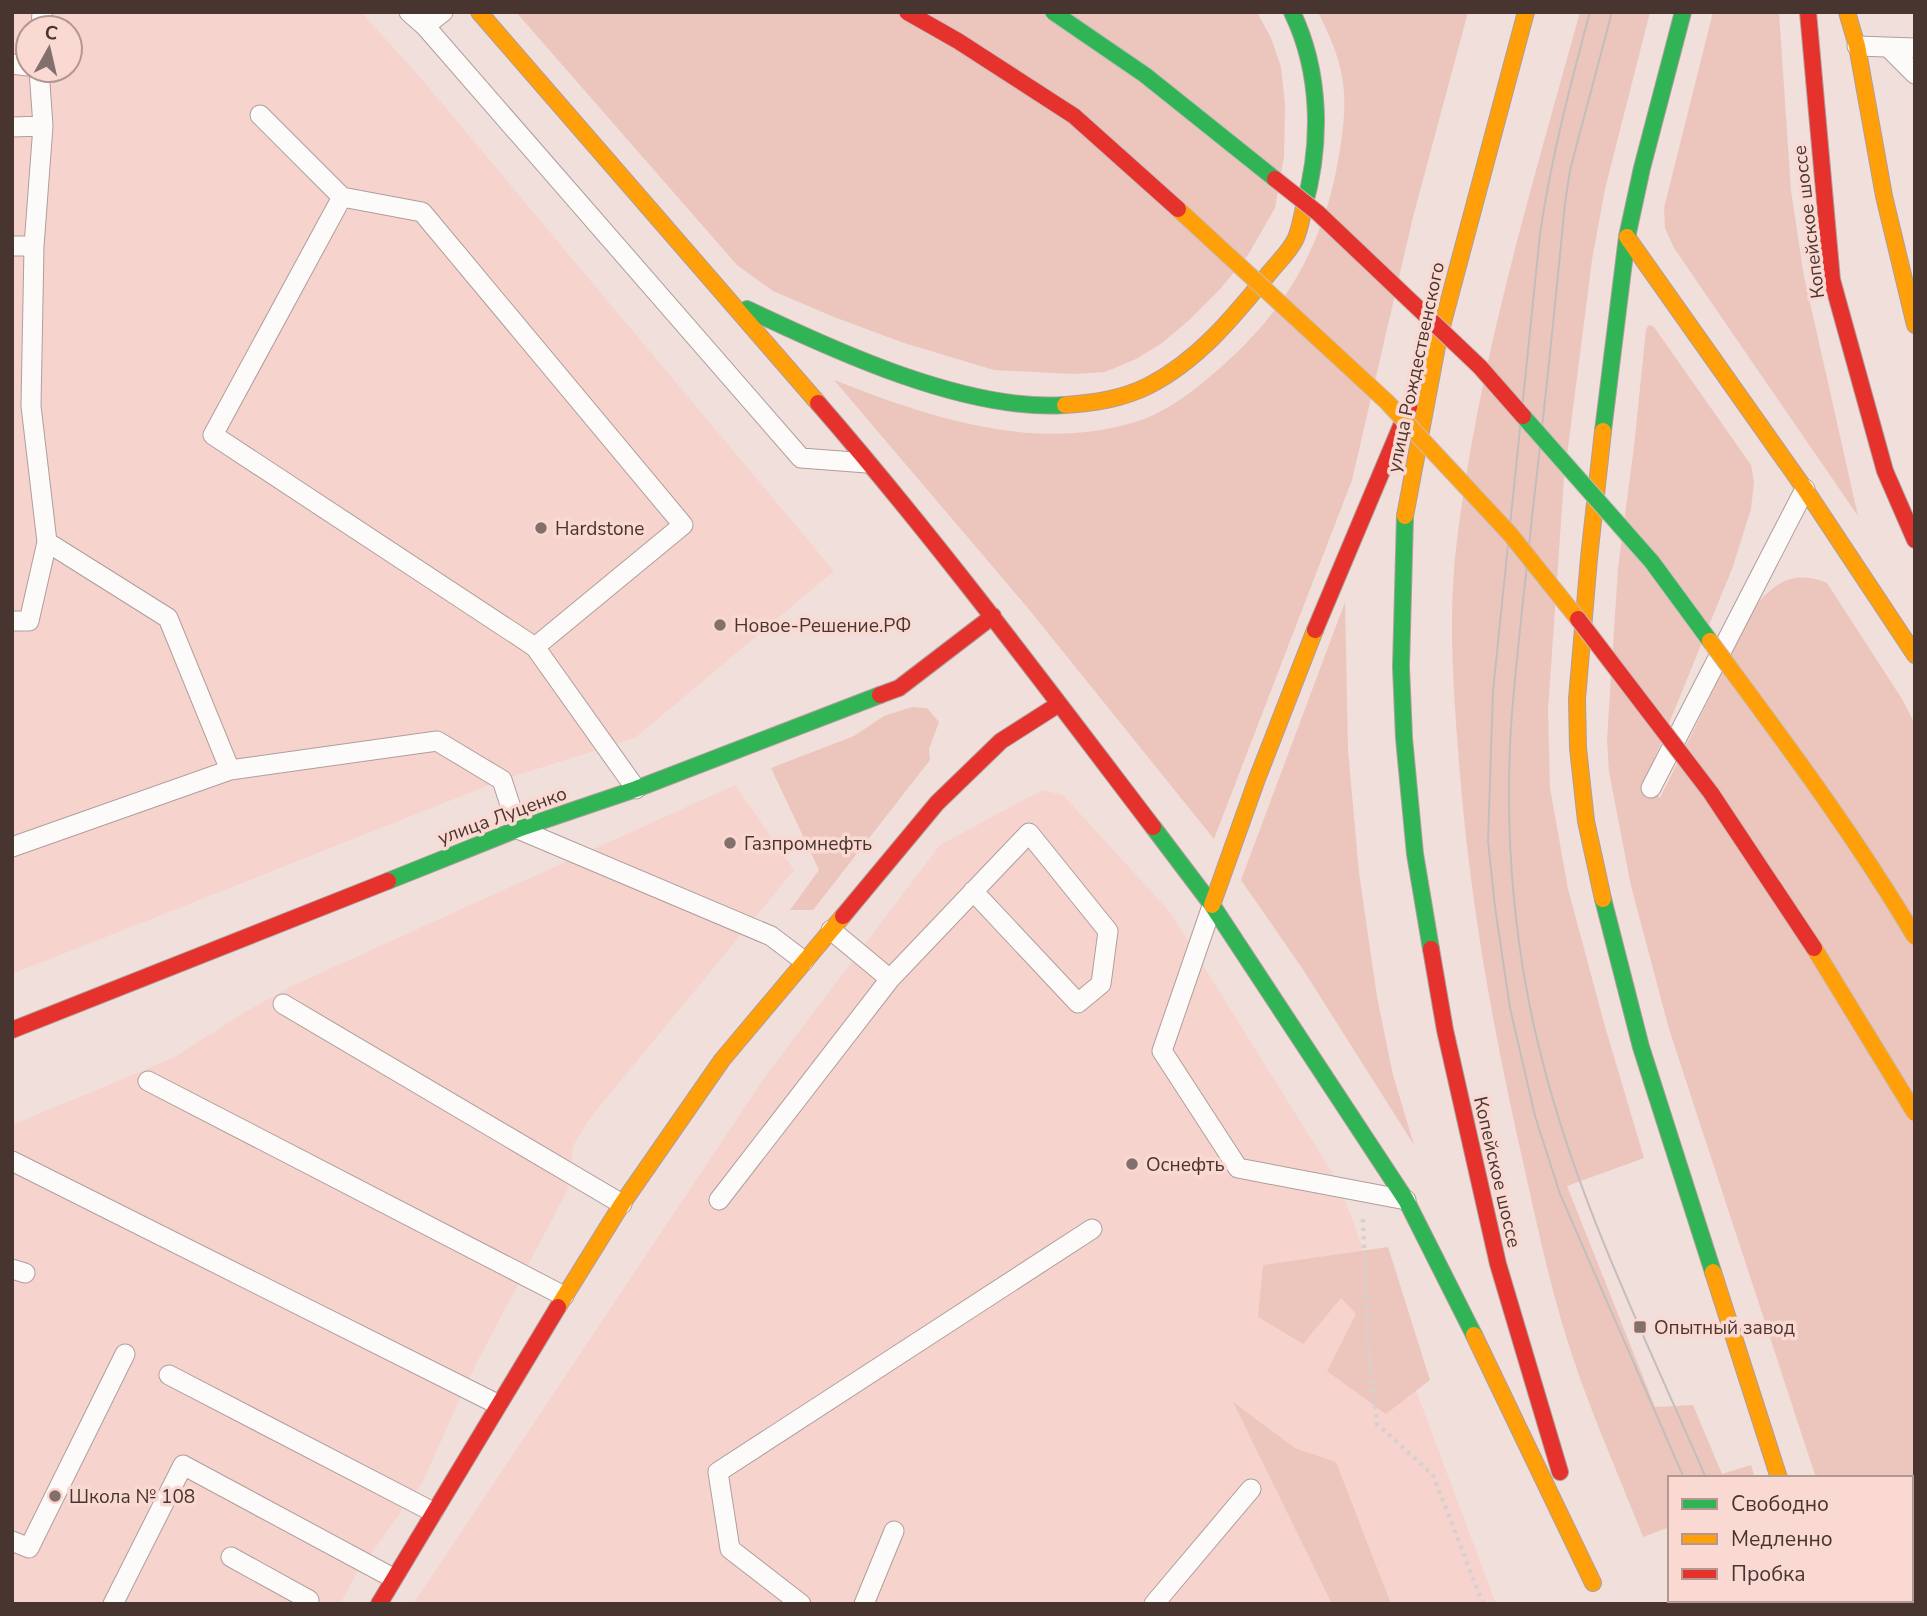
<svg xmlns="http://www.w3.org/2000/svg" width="1927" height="1616" font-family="'Nunito Sans',sans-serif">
  <rect width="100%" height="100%" fill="#f0dfdb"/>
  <path fill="#f6d4cd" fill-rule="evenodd" d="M12 12H361L419 76 834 571 635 738 502 780 12 974ZM28 28H70V70H28Z
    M735 785 794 870 590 1118 573 1146 567 1191 474 1368 423 1481 355 1576 340 1604H12V1125L173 1058 245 1012 292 986Z
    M1042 790 1063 795 1170 912 1338 1182 1496 1604H413L767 1074 940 845Z"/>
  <path fill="#ecc6bd" d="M516 12H1257L1271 38 1281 67 1285 104 1284 157 1275 208 1248 255 1221 288 1188 321 1162 343 1136 359 1105 372 1074 374 994 370 904 343 834 317 773 291 737 265Z
    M1318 12H1468L1413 217 1352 480 1214 839 1027 607 834 380C928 417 1032 452 1132 423 1163 414 1189 395 1213 374 1283 315 1322 250 1338 161 1343 133 1347 104 1342 76 1338 54 1328 32 1318 12Z
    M1580 12H1650L1605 189 1592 260 1564 479 1548 710 1550 788 1568 889 1604 1023 1644 1158 1567 1186 1655 1407 1693 1405 1722 1474 1751 1465 1755 1478H1670V1527L1643 1537C1620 1478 1594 1420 1574 1361 1553 1299 1539 1234 1525 1171 1495 1040 1471 909 1460 775 1454 698 1447 618 1457 540 1479 360 1532 186 1580 12Z
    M1713 12H1779L1791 191 1804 276 1858 516 1674 248 1665 228 1664 208Z
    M1649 325 1654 327 1751 465 1754 482 1751 509 1732 569 1645 782 1660 798 1755 606C1776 581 1795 570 1827 583L1902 699 1915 724V1604H1863L1862 1600H1911V1478H1816L1669 1029 1631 886 1609 772 1607 740 1618 568 1634 447 1646 329Z
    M1345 602 1348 750 1359 873 1377 997 1393 1075 1414 1145 1302 968 1241 880Z
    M912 707 927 708 939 722 929 749 930 760 813 910H790L819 870 771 768 854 736 884 716Z
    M1388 1247 1430 1380 1386 1414 1327 1371 1356 1314 1341 1298 1303 1344 1258 1317 1263 1265Z
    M1233 1402 1295 1448 1336 1462 1391 1604H1332Z"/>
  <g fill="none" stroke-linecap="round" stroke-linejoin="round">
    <g stroke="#af9e9b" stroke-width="21">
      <path id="lane" d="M409 12 425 26 801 458 867 463
        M425 26 443 12
        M41 28 42 12
        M1857 46 1915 48
        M1889 48 1915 74
        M12 64 28 66
        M39 70 43 126 34 246 31 406 47 542 168 618 230 770
        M260 115 342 197 213 435 535 647 636 789
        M12 127 43 126
        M342 197 422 212 683 525 535 647
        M12 246H34
        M12 621H29L47 542
        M1651 788 1805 489
        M12 847 230 770 437 741 502 780 518 829 771 936 804 961
        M1212 906 1162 1051 1238 1168 1406 1200
        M831 930 890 979
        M283 1004 622 1204
        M148 1081 564 1296
        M12 1161 497 1404
        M719 1200 890 979 1029 833 1108 931 1101 984 1078 1003 973 891
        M12 1269 25 1273
        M169 1375 433 1512
        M12 1541 29 1548 125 1354
        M231 1557 309 1600 307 1604
        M113 1604 183 1465 393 1578
        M801 1604 730 1549 718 1472 1092 1229
        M864 1604 894 1531
        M1154 1604 1251 1489"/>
    </g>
    <g stroke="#af9e9b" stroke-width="18">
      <path id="fast" d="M1292 12C1321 72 1322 143 1304 207
        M747 309C835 351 967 412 1065 405
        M1603 431 1627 237 1642 168 1683 12
        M1405 516 1401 667 1404 738 1415 854 1431 949
        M1153 827 1212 905 1406 1200 1474 1335
        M388 881 518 829 636 789 880 695
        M1603 899 1641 1047 1713 1272"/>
    </g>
    <g stroke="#af9e9b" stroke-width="18">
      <path id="slow" d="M479 12 818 403
        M1847 12 1857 46 1884 196 1915 325
        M1627 237 1805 489 1915 655
        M1065 405C1094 403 1122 399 1148 386 1199 360 1235 315 1270 272 1279 261 1290 251 1296 238 1300 228 1302 217 1304 207
        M1405 516 1438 341 1526 12
        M1603 899 1586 821 1578 748 1577 699 1589 558 1603 431
        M1212 905 1257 779 1315 630
        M1713 1272 1779 1478
        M558 1307 622 1204 722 1060 843 916
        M1474 1335 1593 1583
        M1821 1600 1822 1604"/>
    </g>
    <g stroke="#af9e9b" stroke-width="18">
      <path id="jam" d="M1808 12 1832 280 1885 471 1915 540
        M818 403C936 539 1044 684 1153 827
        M1315 630 1409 407
        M880 695 899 688 993 616
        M843 916 937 803 1001 741 1059 704
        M1431 949 1445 1030 1498 1264 1560 1472
        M12 1030 388 881
        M379 1604 558 1307"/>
    </g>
    <path stroke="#d6d1d0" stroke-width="4.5" stroke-dasharray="3.5 5" stroke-linecap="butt" d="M1363 1219 1368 1343 1377 1424 1433 1475 1483 1604"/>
    <use href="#lane" stroke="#fdfafa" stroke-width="19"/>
    <use href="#fast" stroke="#30b455" stroke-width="16"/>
    <use href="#slow" stroke="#ff9f0a" stroke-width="16"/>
    <use href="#jam" stroke="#e5322d" stroke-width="16"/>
    <path stroke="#c3bebd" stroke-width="2" d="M1590 12C1570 86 1551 158 1540 234L1493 691 1488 841 1495 907 1510 1008 1535 1116 1560 1194 1684 1478
      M1612 12 1570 170 1565 203C1555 308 1544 413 1532 517 1525 587 1516 657 1511 727 1504 840 1515 959 1544 1067 1581 1210 1648 1343 1706 1478
      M1740 1600 1742 1604
      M1761 1600 1762 1604"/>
    <g stroke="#c7bcba" stroke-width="18" stroke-linecap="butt">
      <path id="fast-bridge" d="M1053 12 1145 75 1275 179
        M1523 416 1652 562 1710 641"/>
    </g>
    <g stroke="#c7bcba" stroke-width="18" stroke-linecap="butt">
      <path id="slow-bridge" d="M1178 209 1387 402 1510 534 1578 619
        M1710 641C1781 737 1854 834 1915 937
        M1814 948 1915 1113"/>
    </g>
    <g stroke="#c7bcba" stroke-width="18" stroke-linecap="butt">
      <path id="jam-bridge" d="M907 12 958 41 1074 116 1178 209
        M1275 179 1318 213 1480 367 1523 416
        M1578 619 1711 793 1814 948"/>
    </g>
    <use href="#fast-bridge" stroke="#30b455" stroke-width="16"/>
    <use href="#slow-bridge" stroke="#ff9f0a" stroke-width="16"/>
    <use href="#jam-bridge" stroke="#e5322d" stroke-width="16"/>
  </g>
  <g fill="#83706c" stroke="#f9d9d2" stroke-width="2.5">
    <circle cx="541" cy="528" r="7"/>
    <circle cx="720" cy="625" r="7"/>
    <circle cx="730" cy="843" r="7"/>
    <circle cx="1132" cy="1164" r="7"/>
    <rect x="1633" y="1320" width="14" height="14" rx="3.5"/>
    <circle cx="55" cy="1496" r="7"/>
  </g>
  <g text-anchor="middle" stroke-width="7" stroke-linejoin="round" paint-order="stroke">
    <g font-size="19" fill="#493530" stroke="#f9d9d2">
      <text transform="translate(1808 222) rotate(-97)" y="7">Копейское шоссе</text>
      <text transform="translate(1415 367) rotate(-78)" y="7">улица Рождественского</text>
      <text transform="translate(502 815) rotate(-20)" y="7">улица Луценко</text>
      <text transform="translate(1498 1172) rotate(77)" y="7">Копейское шоссе</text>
    </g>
    <g font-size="19" fill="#493530" stroke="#f9d9d2" text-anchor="start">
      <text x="555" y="535">Hardstone</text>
      <text x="734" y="632">Новое-Решение.РФ</text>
      <text x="744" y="850">Газпромнефть</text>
      <text x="1146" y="1171">Оснефть</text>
      <text x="1654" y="1334">Опытный завод</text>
      <text x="69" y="1503">Школа № 108</text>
    </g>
  </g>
  <rect width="1927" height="1616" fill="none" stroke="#493530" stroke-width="28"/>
  <rect x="1668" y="1476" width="245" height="126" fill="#f9d9d2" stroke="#b39791" stroke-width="2"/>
  <rect x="1682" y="1499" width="35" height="10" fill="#30b455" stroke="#b39791" stroke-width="2"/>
  <text x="1731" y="1511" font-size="21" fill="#493530">Свободно</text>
  <rect x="1682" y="1534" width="35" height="10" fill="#ff9f0a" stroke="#b39791" stroke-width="2"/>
  <text x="1731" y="1546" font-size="21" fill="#493530">Медленно</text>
  <rect x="1682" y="1569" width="35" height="10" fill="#e5322d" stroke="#b39791" stroke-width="2"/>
  <text x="1731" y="1581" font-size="21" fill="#493530">Пробка</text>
  <g transform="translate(49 49) rotate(8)"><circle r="33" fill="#f9d9d2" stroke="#b39791" stroke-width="2"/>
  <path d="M0-5L12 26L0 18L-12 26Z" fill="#83706c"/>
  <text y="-10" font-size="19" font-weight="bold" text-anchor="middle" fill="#493530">С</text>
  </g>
</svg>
